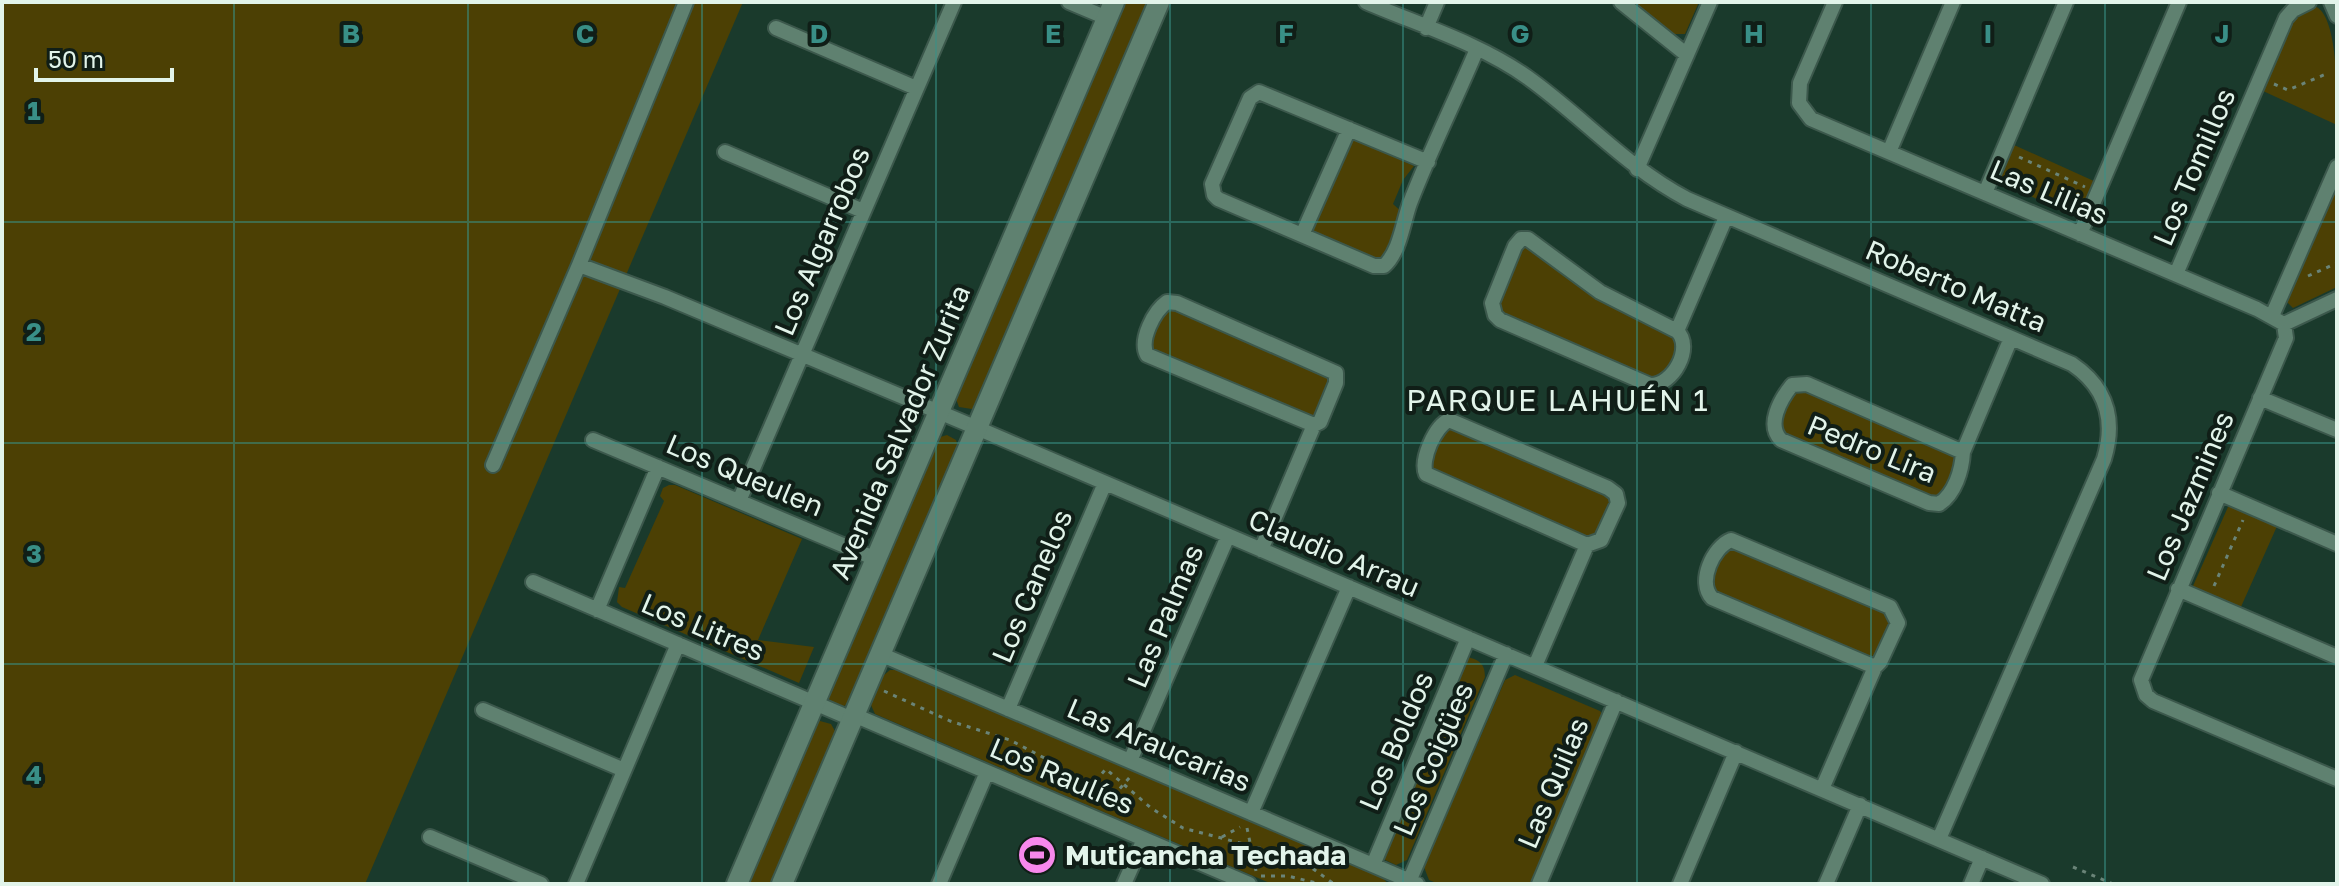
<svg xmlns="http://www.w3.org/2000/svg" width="2339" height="886" font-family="'Golos Text',sans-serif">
  <rect width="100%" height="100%" fill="#1a3a2c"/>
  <path fill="#4c4004" d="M2 2H743L365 884H2Z
    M1124 2H1148L976 406 972 409 959 407 955 396Z
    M1630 2H1699L1685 34H1671Z
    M2314 6C2339 13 2337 98 2337 125L2263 91 2295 18Z
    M1350 139H1355L1414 166 1403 180 1393 204 1403 213 1387 256 1380 261 1312 232 1311 229Z
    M2014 145 2096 182 2085 209 2074 216 2000 182V176Z
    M2337 180V287L2293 308 2284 299Z
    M1527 246 1675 335 1679 345 1668 372 1654 380 1504 316 1498 305 1521 249Z
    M1170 307 1330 376 1331 382 1317 417 1313 419 1153 353 1149 344 1164 311Z
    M1801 388 1954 454 1957 463 1945 493 1932 499 1781 433 1778 422 1792 391Z
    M1449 425 1607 491 1612 501 1598 533 1586 538 1430 469C1430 456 1439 433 1449 425Z
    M947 435 956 440 958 447 849 703 844 706 834 704 827 697 937 438Z
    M669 485H675L802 539 758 640 814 647 799 683 622 607 617 602 619 587 625 588 664 501 660 496 663 488Z
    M2234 504 2278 524 2240 609 2194 589 2193 586 2228 507Z
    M1730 546 1887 612 1891 623 1878 654 1869 657 1715 593 1711 583 1723 551Z
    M1467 657C1480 660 1485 664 1485 677L1407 860 1396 865 1383 859Z
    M890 670H896L1382 877 1388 884H1272L875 714 871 705 884 675Z
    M1515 675 1600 711 1604 716 1534 884H1439L1429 880 1424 867 1505 680Z
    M820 721 831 724 836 733 771 884H747L815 723Z"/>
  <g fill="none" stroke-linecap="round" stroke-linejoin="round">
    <g stroke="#3c584c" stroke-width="18">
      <path id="minor" d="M1069 2 1107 18
        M1366 2C1419 25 1479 43 1527 77 1582 116 1626 167 1687 199L2072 364C2106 387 2116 419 2104 459L1939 839
        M1621 2 1687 55
        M1835 2 1800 83 1799 103 1811 119 2257 309 2284 324
        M2331 2 2337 16
        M776 28 916 88
        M1426 28 1437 2
        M725 152 863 211
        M1889 152 1953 2
        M1428 162 1259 92 1250 98 1212 184 1214 195 1218 199 1374 266H1384C1400 252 1403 222 1410 203 1430 151 1455 101 1477 49
        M1637 169 1710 2
        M1985 193 2066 2
        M2080 234 2179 2
        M1302 235 1349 129
        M1521 239H1528L1600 292 1677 331C1694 347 1673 386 1650 385L1500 320 1495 315 1492 303 1515 246Z
        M579 265 665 297 977 428 2042 884
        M2176 274 2286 18 2293 10 2309 2
        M2272 316 2337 167
        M2284 324 2286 338 2141 680 2146 695 2153 701 2337 779
        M2284 324 2337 299
        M1677 331 1726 217
        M2260 398 2337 430
        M1449 420 1608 488 1616 494 1618 503 1601 540 1587 545 1426 474C1420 460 1435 426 1449 420Z
        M593 440 876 559
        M1963 452 1807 384 1792 385C1780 400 1766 425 1781 440L1929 503 1939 504C1955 494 1962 470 1963 452L2011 338
        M493 465 579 265 686 2
        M2219 493 2337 544
        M739 501 954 2
        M1731 540 1890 607 1898 623 1880 662 1875 667 1712 598C1697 582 1713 547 1731 540Z
        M1261 550 1314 425 1320 422 1336 383V373L1177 303 1167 302C1154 311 1139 340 1147 355L1314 425
        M533 582 852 719
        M2178 589 2337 657
        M597 610 658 467
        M880 654 1417 884
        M1535 666 1587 545
        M1008 709 1105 483
        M483 710 624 770
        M854 715 1249 884
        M1130 761 1228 536
        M1822 789 1875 667
        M1251 813 1349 587
        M430 837 541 884
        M1373 865 1468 638
        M576 884 678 644
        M939 884 987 772
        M1124 884 1144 839
        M1408 884 1506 654
        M1539 884 1616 701
        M1680 884 1736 752
        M1826 884 1860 805
        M1971 884 1982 858"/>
    </g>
    <g stroke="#3c584c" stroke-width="24">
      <path id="secondary" d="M737 884 1114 2
        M782 884 1159 2"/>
    </g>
    <path stroke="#6a8478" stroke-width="3" stroke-dasharray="4 6" stroke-linecap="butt" d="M2274 84 2288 90 2326 74
      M2019 157 2085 187
      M2308 276 2337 263
      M2214 586 2243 520
      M884 691 950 721 1010 740 1073 773 1108 802 1130 777
      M1082 796 1106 769 1151 808 1183 828 1282 854 1312 868 1334 884
      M1247 828 1256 871
      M1222 837 1240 827
      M2073 867 2113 884
      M1261 876H1288L1320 884"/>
    <use href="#minor" stroke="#5f8170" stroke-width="14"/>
    <use href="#secondary" stroke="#5f8170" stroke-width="20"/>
  </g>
  <path fill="none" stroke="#398f87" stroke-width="2" stroke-opacity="0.55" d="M234 2V884M468 2V884M702 2V884M936 2V884M1170 2V884M1403 2V884M1637 2V884M1871 2V884M2105 2V884M2 222H2337M2 443H2337M2 664H2337"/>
  <defs>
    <g id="stadium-disc" transform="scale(2)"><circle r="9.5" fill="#f788ec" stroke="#101e17"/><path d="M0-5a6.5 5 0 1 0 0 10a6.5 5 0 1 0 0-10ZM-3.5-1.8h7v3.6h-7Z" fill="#111"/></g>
  </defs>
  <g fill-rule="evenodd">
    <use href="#stadium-disc" x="1037" y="855"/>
  </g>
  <g text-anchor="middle" stroke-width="8" stroke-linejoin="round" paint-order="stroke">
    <g font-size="28" fill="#e2f4ea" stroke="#101e17">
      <text transform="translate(2194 167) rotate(-67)" y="10">Los Tomillos</text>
      <text transform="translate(2049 192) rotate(23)" y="10">Las Lilias</text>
      <text transform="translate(822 241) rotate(-67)" y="10">Los Algarrobos</text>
      <text transform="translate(1956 286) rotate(23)" y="10">Roberto Matta</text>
      <text transform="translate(900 432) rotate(-67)" y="10">Avenida Salvador Zurita</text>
      <text transform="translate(1872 449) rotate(22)" y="10">Pedro Lira</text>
      <text transform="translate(745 475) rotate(23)" y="10">Los Queulen</text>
      <text transform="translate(2190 496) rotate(-67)" y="10">Los Jazmines</text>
      <text transform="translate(1334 553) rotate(23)" y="10">Claudio Arrau</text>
      <text transform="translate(1032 586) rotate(-67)" y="10">Los Canelos</text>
      <text transform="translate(1165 616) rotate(-67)" y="10">Las Palmas</text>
      <text transform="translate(703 627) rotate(23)" y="10">Los Litres</text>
      <text transform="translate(1396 741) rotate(-67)" y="10">Los Boldos</text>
      <text transform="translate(1159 745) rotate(23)" y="10">Las Araucarias</text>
      <text transform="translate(1433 759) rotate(-67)" y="10">Los Coigües</text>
      <text transform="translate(1062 776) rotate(23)" y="10">Los Raulíes</text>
      <text transform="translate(1553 783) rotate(-67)" y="10">Las Quilas</text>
    </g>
    <g font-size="28" font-weight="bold" fill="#e2f4ea" stroke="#101e17" text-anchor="start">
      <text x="1065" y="865">Muticancha Techada</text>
    </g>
    <g font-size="30" letter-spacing="2" fill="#e2f4ea" stroke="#101e17">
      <text x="1558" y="411">PARQUE LAHUÉN 1</text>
    </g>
  </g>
  <g font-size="26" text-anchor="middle" font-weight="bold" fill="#398f87" stroke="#101e17" stroke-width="8" stroke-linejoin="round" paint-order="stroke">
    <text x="351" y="43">B</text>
    <text x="585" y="43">C</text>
    <text x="819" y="43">D</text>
    <text x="1053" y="43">E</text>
    <text x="1286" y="43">F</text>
    <text x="1520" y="43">G</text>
    <text x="1754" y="43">H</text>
    <text x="1988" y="43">I</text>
    <text x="2222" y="43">J</text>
    <text x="34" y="120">1</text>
    <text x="34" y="341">2</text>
    <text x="34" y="563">3</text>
    <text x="34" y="784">4</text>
  </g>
  <rect width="2339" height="886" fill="none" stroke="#e2f4ea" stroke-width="8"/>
  <path d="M36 68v12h136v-12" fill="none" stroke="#e2f4ea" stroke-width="4"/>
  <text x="48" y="68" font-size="24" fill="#e2f4ea" stroke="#101e17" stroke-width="6" paint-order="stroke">50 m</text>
</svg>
